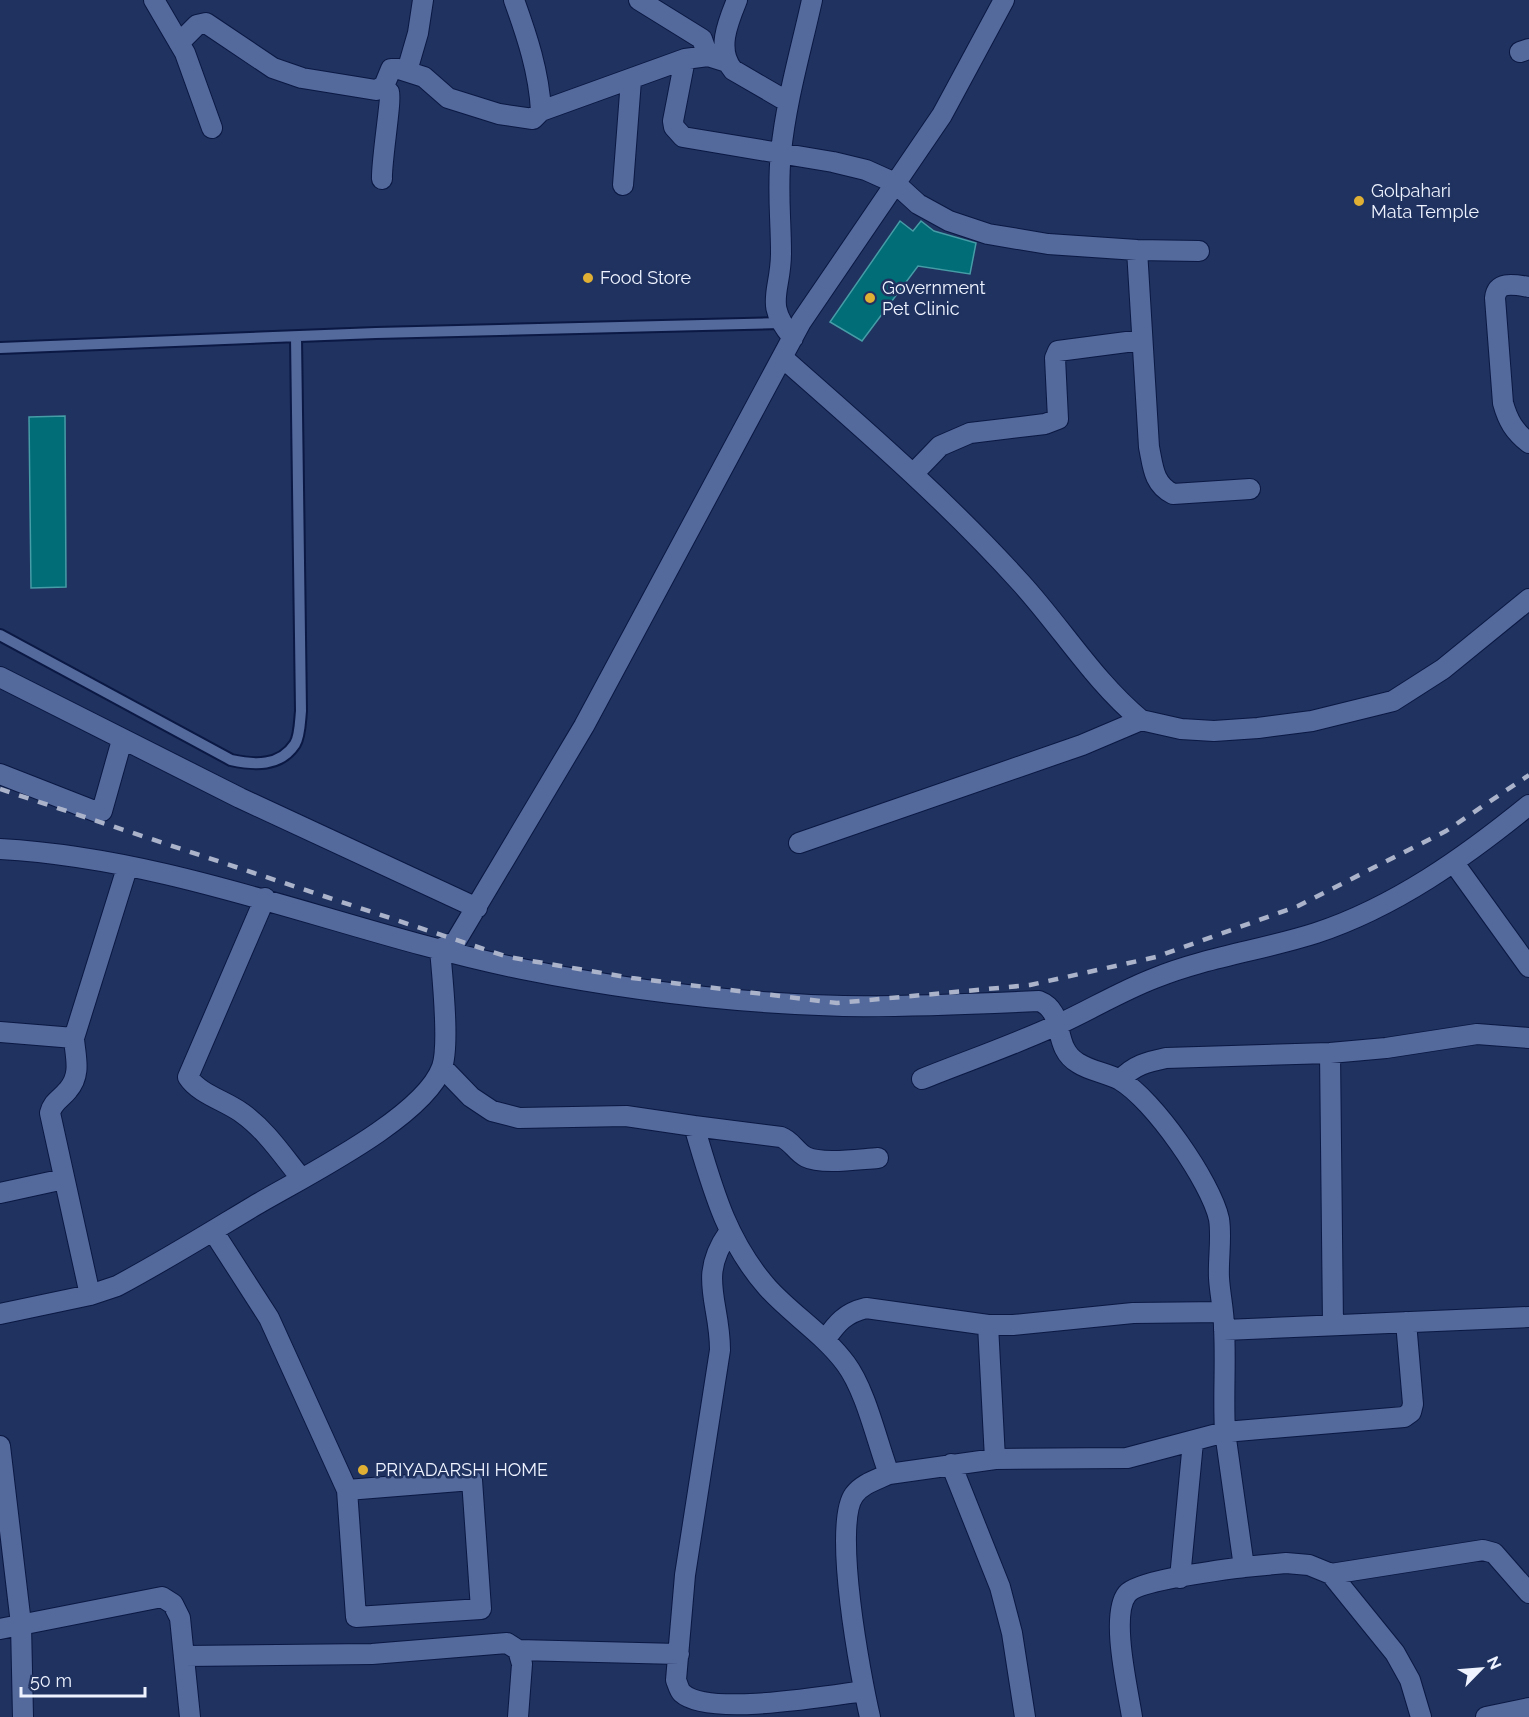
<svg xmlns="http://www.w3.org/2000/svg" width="1529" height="1717" font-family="Raleway,sans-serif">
  <rect width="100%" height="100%" fill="#20325f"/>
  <path fill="#006d77" stroke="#469ca7" stroke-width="1.5" d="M900 221 913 231 921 221 934 231 976 243 970 274 918 266 862 341 830 322Z
    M65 416 66 587 31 588 29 417Z"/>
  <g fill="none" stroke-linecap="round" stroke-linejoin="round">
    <g stroke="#0a1843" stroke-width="14">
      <path id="lane" d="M0 348 376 333 780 323
        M0 635 231 760C254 765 280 767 295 744 300 736 300 720 301 711L296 337"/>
    </g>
    <g stroke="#0a1843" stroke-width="22">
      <path id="street" d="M154 0 185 53 212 128
        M639 0 702 39 708 56
        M737 0C728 22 716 50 733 70L788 102
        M179 43 197 25 206 23 273 68 302 78 376 90 384 86 391 69H399L424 77 448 98 499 114 533 119 541 111C539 72 527 36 514 0
        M1520 52 1529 49
        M685 59 673 121 674 127 683 137 833 162 866 170 895 183 918 204 949 221 988 234 1048 244 1137 250 1199 251
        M407 71 418 33 423 0
        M381 89 389 92C392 98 381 163 382 179
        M541 111 685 59 708 56 727 62
        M623 185 631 80
        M1137 250 1149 447C1153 466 1153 484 1173 494L1250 489
        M1529 287C1516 285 1497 280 1495 298L1503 403C1508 421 1514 431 1529 443
        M793 338C763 303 781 293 781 253 781 218 777 188 781 152 786 101 801 50 812 0
        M783 358C865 430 948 502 1021 583 1062 628 1094 681 1141 720
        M913 474 940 446 970 433 1045 424 1058 419 1055 358 1058 351 1142 340
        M0 677 240 798 477 908
        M0 774 97 812 102 811 122 740
        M799 843 1082 745 1141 720 1181 729 1214 731 1258 728 1312 721 1393 701 1443 669 1529 599
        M0 849C180 859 346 933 522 969 626 990 736 1003 843 1006 908 1007 974 1004 1039 1001 1067 1012 1051 1047 1078 1063 1090 1071 1107 1073 1120 1080 1153 1099 1211 1182 1219 1219 1222 1238 1218 1259 1219 1278 1220 1295 1224 1311 1224 1328 1226 1363 1223 1397 1225 1432L1404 1417 1411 1412 1413 1404 1406 1322
        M1454 863 1529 967
        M265 898 188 1077C199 1094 226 1101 242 1113 266 1130 283 1156 301 1178
        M0 1032 74 1038
        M1330 1053 1333 1325
        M442 1067 471 1097 492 1111 519 1118 626 1116 694 1126C712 1186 725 1239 767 1287 791 1314 824 1334 846 1364 866 1391 877 1442 889 1474L995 1459 1127 1458 1225 1432 1244 1567 1286 1563 1309 1565 1331 1574 1395 1653 1410 1680 1421 1717
        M922 1079C967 1061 1013 1045 1057 1025 1090 1010 1121 991 1155 978 1207 957 1263 950 1316 933 1395 907 1465 857 1529 805
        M1120 1080C1134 1065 1147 1062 1166 1058L1330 1053 1386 1048 1477 1034 1529 1038
        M694 1126 781 1137C792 1141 796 1152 806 1157 822 1165 860 1159 878 1158
        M0 1193 64 1179
        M213 1231 269 1318 347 1490 472 1480 481 1609 356 1617 347 1490
        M729 1232C697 1277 720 1301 720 1350L685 1575 676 1680C678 1685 679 1690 682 1693 708 1717 827 1696 864 1691
        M90 1295 50 1113C53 1101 61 1099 68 1090 82 1074 75 1056 74 1038L127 868
        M0 1314 90 1295 117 1286C164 1261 209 1233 254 1206 301 1178 424 1118 442 1067 450 1044 442 975 440 949L456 941 584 726 801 322 942 115 1004 0
        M988 1325 995 1459
        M1224 1330 1529 1317
        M825 1340C837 1323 845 1313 866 1308L988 1325H1013L1133 1313 1223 1312
        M0 1446 21 1624 23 1717
        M951 1464 1000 1587 1012 1633 1025 1717
        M1331 1574 1483 1550 1494 1553 1529 1593
        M1180 1578 1193 1442
        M0 1629 162 1597 173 1604 180 1618 190 1717
        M518 1650 679 1654
        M185 1656 372 1654 507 1643 518 1650 522 1664 518 1717
        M870 1717C861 1679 832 1525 854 1495 862 1484 876 1480 889 1474
        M1132 1717C1128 1690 1110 1615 1127 1594 1138 1580 1223 1570 1244 1567
        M1486 1717 1529 1708"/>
    </g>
    <use href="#lane" stroke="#54699c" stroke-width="10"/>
    <use href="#street" stroke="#54699c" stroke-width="20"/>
    <path stroke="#aab3ca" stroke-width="4.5" stroke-dasharray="10 10" stroke-linecap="butt" d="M0 789 508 957 632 978 837 1003 1030 985 1156 957 1298 906 1446 831 1529 775"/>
  </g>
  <g fill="#e0b034" stroke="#20325f" stroke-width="2">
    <circle cx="1359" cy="201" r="6"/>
    <circle cx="588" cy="278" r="6"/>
    <circle cx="870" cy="298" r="6"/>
    <circle cx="363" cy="1470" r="6"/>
  </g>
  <g text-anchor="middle" stroke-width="5" stroke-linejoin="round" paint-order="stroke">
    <g font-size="18" fill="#eef3ff" stroke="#20325f" text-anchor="start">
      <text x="1371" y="197">Golpahari<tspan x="1371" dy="21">Mata Temple</tspan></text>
      <text x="600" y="284">Food Store</text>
      <text x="882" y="294">Government<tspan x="882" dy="21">Pet Clinic</tspan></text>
      <text x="375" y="1476">PRIYADARSHI HOME</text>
    </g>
  </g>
  <g transform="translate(1481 1669) rotate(65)" stroke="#20325f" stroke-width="4.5" paint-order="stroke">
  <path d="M0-4.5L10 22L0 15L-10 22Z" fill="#eef3ff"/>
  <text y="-9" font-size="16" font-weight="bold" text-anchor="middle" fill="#eef3ff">N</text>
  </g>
  <path d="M21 1687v9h124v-9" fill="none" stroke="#eef3ff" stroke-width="3"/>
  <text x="30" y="1687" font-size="18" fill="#eef3ff" stroke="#20325f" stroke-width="4.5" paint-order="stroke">50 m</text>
</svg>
